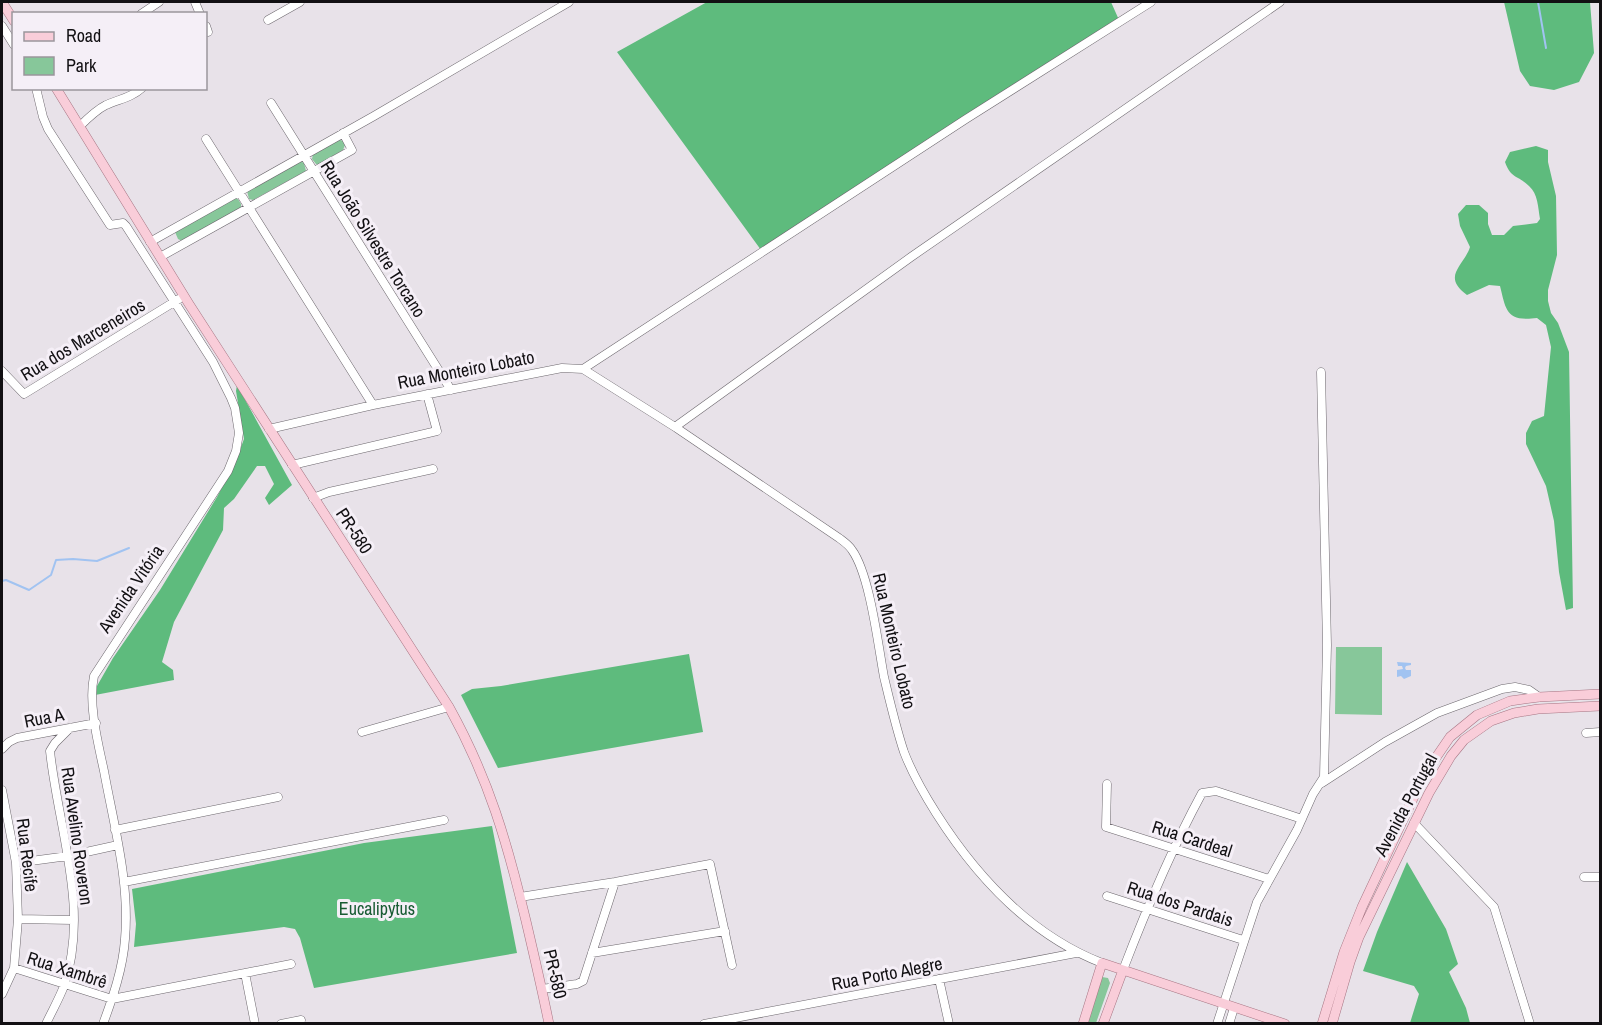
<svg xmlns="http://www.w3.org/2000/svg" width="1602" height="1025" font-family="'Archivo Narrow',sans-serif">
  <rect width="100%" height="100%" fill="#e8e2e9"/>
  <path fill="#87c79a" d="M338 139 343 141 345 145 343 150 319 164H316L312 159 313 154Z
    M300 161 304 163 306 171 253 200 249 199 247 191Z
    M235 198 238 199 241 204V208L182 241 178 239 175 232Z
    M1336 647H1382V715L1335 714Z
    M1102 977 1108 978 1110 983 1096 1023 1086 1024Z"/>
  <path fill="#5ebb7d" d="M707 2H1111L1119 20 761 250 617 52Z
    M1504 2H1590L1594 53 1579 82 1554 90 1530 86 1520 71Z
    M1536 146 1548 150V162L1556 196 1557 255 1548 290V301L1551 313 1558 323 1569 352 1573 608 1566 610 1559 572 1554 521 1546 486 1526 444V433L1532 421 1544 416 1551 347 1546 325 1537 318C1506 322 1506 310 1500 286L1489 285 1467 295C1441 276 1464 266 1470 247L1460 226 1458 214 1466 205H1479L1488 213V224L1492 235H1504L1513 226 1537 223 1540 219C1538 207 1538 194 1529 186 1518 175 1511 179 1505 162L1510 152Z
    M237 385 292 485 269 505 265 498 274 484 265 466H257L234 499 224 508 223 530 174 622 162 662 173 670 174 680 95 695 97 686 113 658 160 590 217 497 235 463 244 439 236 391Z
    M689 654 703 732 498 768 461 695 472 689 501 686Z
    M492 826 517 953 314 988 300 938 295 929 284 927 134 947 136 924 132 889 364 843Z
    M1407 862 1446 929 1458 964 1449 972 1466 1008 1470 1023H1410L1419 994 1414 986 1363 971 1377 932Z"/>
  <path fill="#a1c3f1" d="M1397 662 1411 663V665L1406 666 1405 668 1406 670H1411V676L1404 679 1401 676 1397 677V670L1403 669 1402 666H1398Z"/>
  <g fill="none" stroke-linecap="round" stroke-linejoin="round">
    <path stroke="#a1c3f1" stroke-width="2" d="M1538 2 1546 48
      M2 581 6 580 29 590 51 575 56 560 73 559 97 561 129 548"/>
    <g stroke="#6d686e" stroke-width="9">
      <path id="minor" d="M195 2 200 14
        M141 14 159 2
        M268 20 300 2
        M2 26 14 45
        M206 26 208 32
        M36 88 43 117 48 129 110 225 123 223 126 226 213 362 231 398 235 408 239 433 236 451 228 471 94 676C88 704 98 743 104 771 114 826 130 883 125 939 123 968 113 997 103 1024
        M271 103 451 390
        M80 126C88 118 96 110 106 105 119 99 131 98 142 88
        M206 139 373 405
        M150 242 374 116 569 2
        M160 257 352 150 343 133
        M583 369 966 119 1151 2
        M2 371 24 394 179 299
        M675 427 911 257 1280 2
        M269 429 373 405 562 368 583 369 675 427 839 538C843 541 849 545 852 550 870 575 878 645 884 677 890 702 896 728 904 752 912 773 924 794 936 813 976 876 1030 935 1102 963
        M292 465 437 431 427 394
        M313 498 329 492 433 469
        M362 732 449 707
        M1586 733 1600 732
        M2 749 9 742 17 738 96 723
        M1322 783 1385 742 1437 713 1502 689 1515 687 1529 690 1539 697
        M1107 784 1106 827 1269 879
        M2 790 16 863 18 919 14 968 2 994
        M1414 823 1494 907 1530 1024
        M115 830 278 797
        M16 863 68 856 118 845
        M1584 877H1600
        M124 882 444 820
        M1107 896 1243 940
        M520 897 615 882 710 864 732 965
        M18 919 73 920
        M592 953 725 931
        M14 968 112 999 291 964
        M1123 970C1146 910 1171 850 1202 793L1216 791 1302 819
        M245 973 255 1024
        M939 979 949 1024
        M542 989 577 984 583 981 615 882
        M46 1024C52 1011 59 999 64 986 90 909 58 828 50 751L55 743 70 728
        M281 1024 301 1020
        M704 1024 1076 953
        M1217 1024 1257 902 1297 830 1313 794 1324 777 1327 645 1321 372
        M1229 1024 1234 1008"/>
    </g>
    <g stroke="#a67583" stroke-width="10">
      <path id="major" d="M2 2 14 21
        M56 88 189 304 449 707C489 779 507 842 526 921 534 955 542 989 549 1024
        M1083 1024 1102 963 1285 1024
        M1103 1024 1123 970
        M1322 1024 1344 952 1362 907 1424 775 1450 737 1477 715 1510 701 1539 697 1600 694
        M1332 1024 1350 962 1359 937 1429 793 1451 756 1464 740 1491 721 1514 713 1538 709 1600 706"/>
    </g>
    <use href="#minor" stroke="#fff" stroke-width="8"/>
    <use href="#major" stroke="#f9cdd9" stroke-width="9"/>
  </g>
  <g text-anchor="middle" stroke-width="6" stroke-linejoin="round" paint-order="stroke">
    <g font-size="18" fill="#121013" stroke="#f5eff7">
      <text transform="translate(373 239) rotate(58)" y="6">Rua João Silvestre Torcano</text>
      <text transform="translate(83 340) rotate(-31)" y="6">Rua dos Marceneiros</text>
      <text transform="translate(466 370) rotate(-11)" y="6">Rua Monteiro Lobato</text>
      <text transform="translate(354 531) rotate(57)" y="6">PR-580</text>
      <text transform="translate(131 589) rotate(-56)" y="6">Avenida Vitória</text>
      <text transform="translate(894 641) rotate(77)" y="6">Rua Monteiro Lobato</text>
      <text transform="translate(44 718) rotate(-11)" y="6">Rua A</text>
      <text transform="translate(1406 805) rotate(-62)" y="6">Avenida Portugal</text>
      <text transform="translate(77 836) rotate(82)" y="6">Rua Avelino Roveron</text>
      <text transform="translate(1192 839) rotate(18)" y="6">Rua Cardeal</text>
      <text transform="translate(27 855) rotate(83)" y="6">Rua Recife</text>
      <text transform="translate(1180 904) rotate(18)" y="6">Rua dos Pardais</text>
      <text transform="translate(67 970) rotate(18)" y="6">Rua Xambrê</text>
      <text transform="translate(555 974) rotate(77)" y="6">PR-580</text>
      <text transform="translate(887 974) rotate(-11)" y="6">Rua Porto Alegre</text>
    </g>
    <g font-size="18" fill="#195c34" stroke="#f5eff7">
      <text x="377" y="915">Eucalipytus</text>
    </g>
  </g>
  <rect width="1602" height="1025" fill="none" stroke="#121013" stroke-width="6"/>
  <rect x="12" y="12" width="195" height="78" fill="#f5eff7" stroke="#9a969c" stroke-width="1.5"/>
  <rect x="24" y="32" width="30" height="9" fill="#f9cdd9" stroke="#9a969c" stroke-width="1.5"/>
  <text x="66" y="42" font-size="18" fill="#121013">Road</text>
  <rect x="24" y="57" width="30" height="18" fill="#87c79a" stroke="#9a969c" stroke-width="1.5"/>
  <text x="66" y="72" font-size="18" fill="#121013">Park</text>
</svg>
